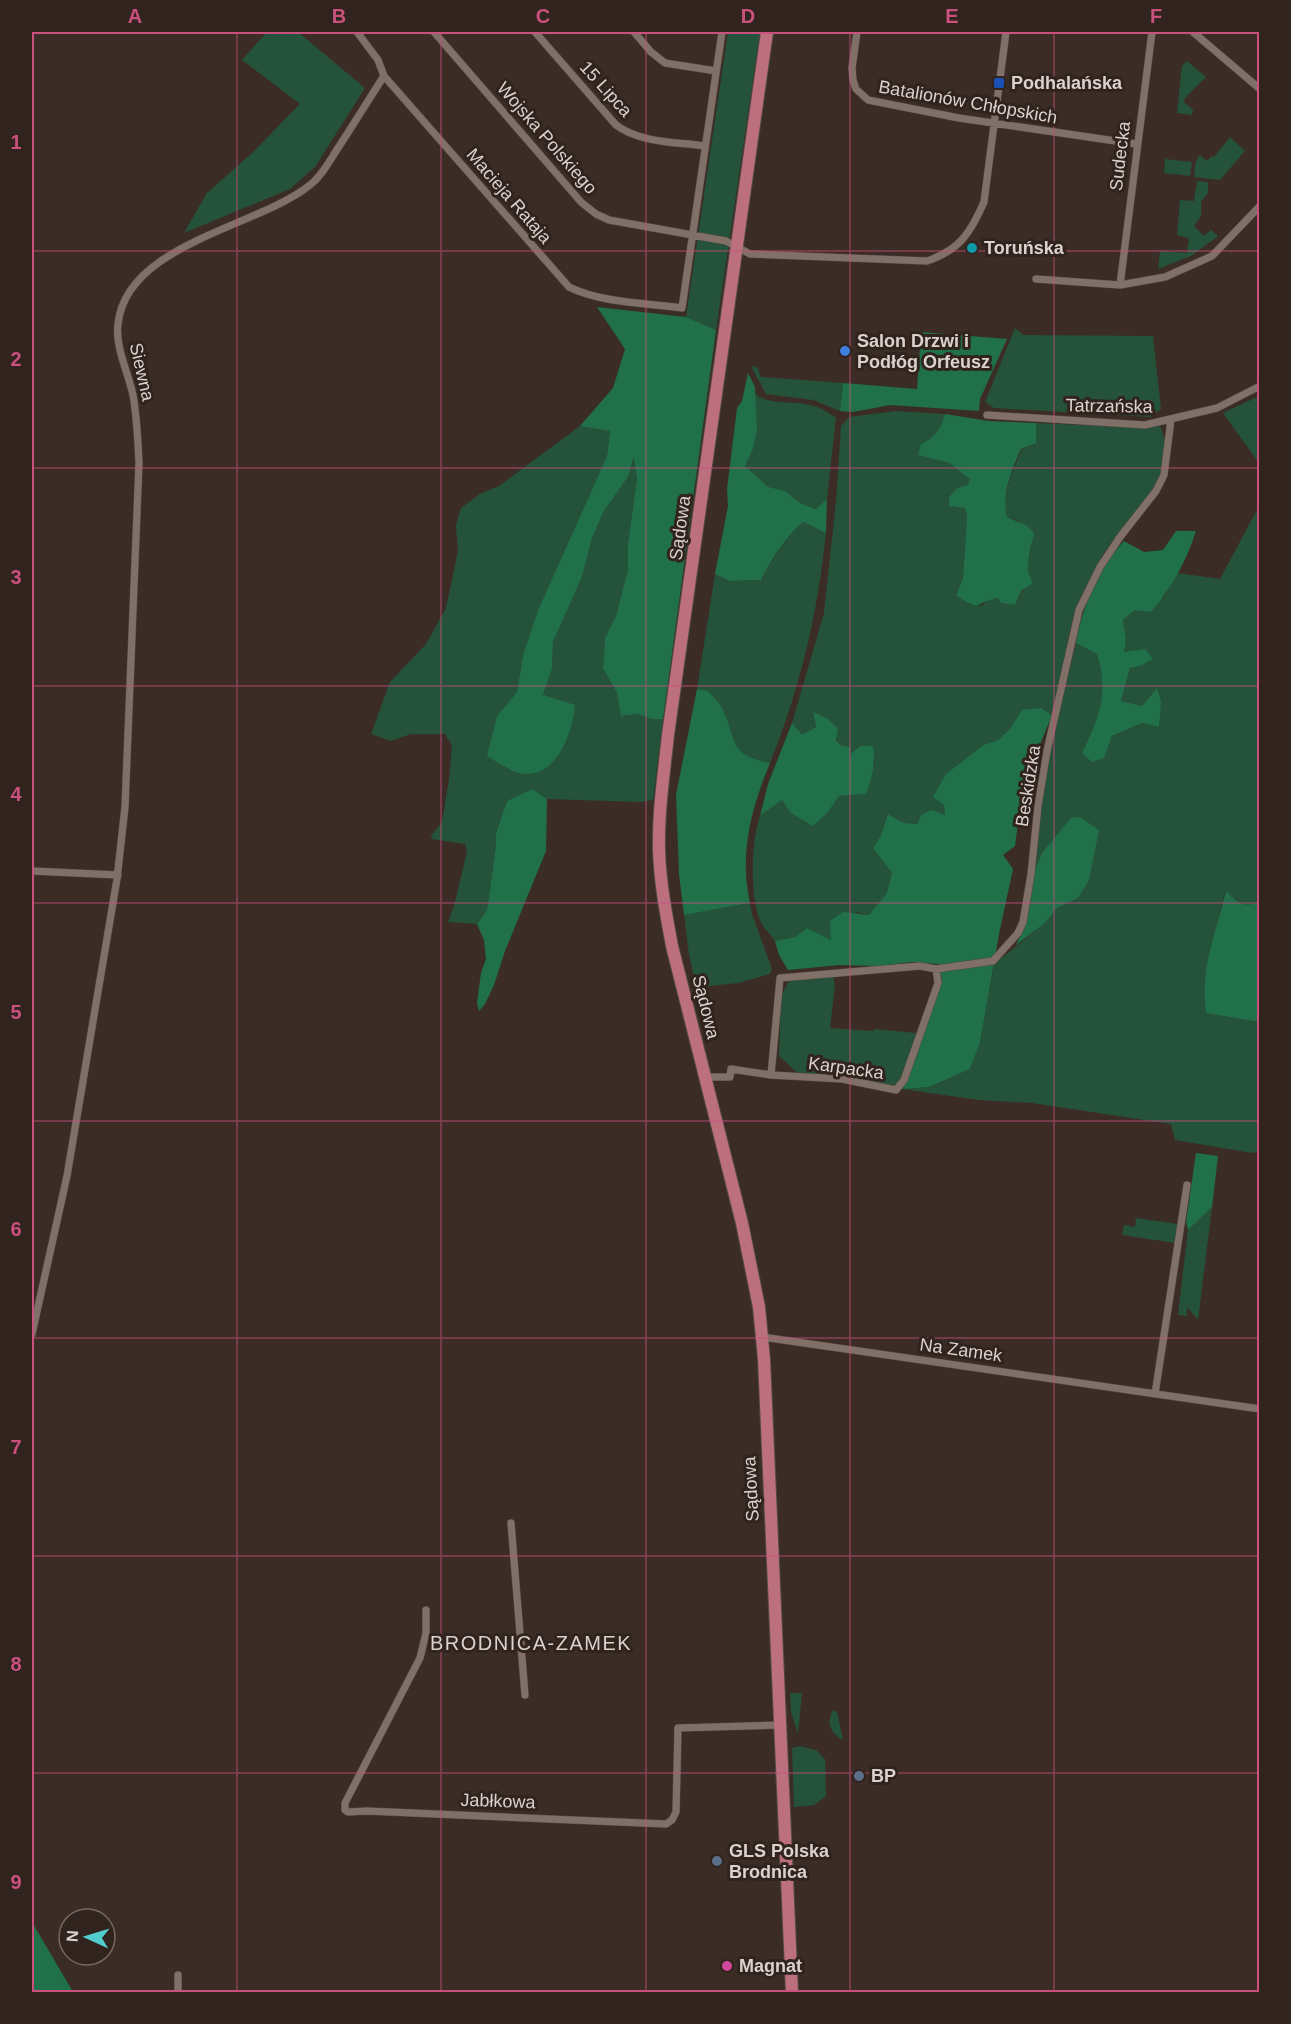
<svg xmlns="http://www.w3.org/2000/svg" width="1291" height="2024" font-family="Arial,sans-serif">
  <rect width="100%" height="100%" fill="#3b2d26"/>
  <path fill="#25523a" d="M267 32H298L365 88 315 167 290 189 184 233 207 193 251 154 300 104 242 60Z
    M728 32H760L716 330 686 317Z
    M1187 61 1206 77 1185 98 1184 102 1193 110 1192 115 1177 113 1182 66Z
    M1230 137 1245 151 1220 180 1194 177 1196 161 1200 155 1207 161 1212 156 1214 157Z
    M1165 159 1192 162 1190 176 1164 173Z
    M1197 181 1208 182V193L1201 202V216L1194 226 1204 236 1211 230 1218 236 1191 256 1158 269 1160 251 1187 253 1189 238 1177 235 1180 200 1194 201Z
    M1015 328 1023 335 1153 336 1161 409 1151 417 994 408 985 402Z
    M751 366 757 367 761 377 843 383 840 411 813 400 766 394Z
    M755 394C772 406 791 400 810 405 820 407 828 412 836 418L827 499 816 509 800 503 785 491 768 488 745 466 753 449Z
    M1259 396V463L1223 413Z
    M896 411 945 414 943 424 919 455 949 463 971 479 968 485 957 488 949 497V506L965 508 967 515 963 578 956 595 981 606 988 600 998 598 1001 603 1015 605 1030 577 1027 559 1032 545 1019 521 1007 517C1002 492 1012 472 1022 449L1036 443V423L1144 428 1160 426C1185 479 1119 521 1099 562 1088 583 1076 607 1070 630 1064 659 1059 687 1052 716L1022 710 1009 730 998 740 983 745 946 774 944 805 945 815H921L917 824 904 823 888 814 880 837 873 848 892 873 888 893 869 915 856 912 831 941 807 928 795 937 775 941C770 934 762 926 759 918 750 890 751 843 760 816L782 800 828 812 839 796 866 794C870 783 871 771 875 760L850 755 813 713 816 727 802 736 792 723 824 613 836 501 841 426 849 417Z
    M580 426 610 431 607 456 538 610 523 655 517 692 497 716 553 699 543 696 552 669 553 642 582 577 592 538 604 511 628 477 635 455 637 479 628 543V569L616 616 605 638 603 667 617 693 622 716 638 714 651 719H663L653 800 640 802 547 799 532 789 507 801 496 833V846L487 910 477 924 448 922 454 906 467 852 465 844 432 839 431 836 442 822 449 780 452 745 445 734H411L391 741 371 734 390 682 426 644 446 608 458 551 456 525 461 508 480 494 499 486Z
    M1259 506V902C1241 909 1239 902 1225 892 1216 930 1199 973 1206 1013L1259 1022V1151L1252 1153 1175 1140 1171 1124 1032 1103 979 1100 902 1089 929 1087 970 1069 980 1043 994 964 1045 923 1057 908 1078 898 1042 853 1035 869 1042 800 1052 742 1076 643 1097 654C1109 695 1099 716 1082 753L1104 758 1112 736 1142 723 1159 727 1157 688 1142 706 1121 701 1130 668 1140 666 1123 653 1126 639 1123 620 1135 610 1164 597 1177 573 1220 579Z
    M803 522 826 533C818 612 800 689 770 763 760 761 747 760 740 752 721 732 730 695 697 689L715 574 730 581 761 580C771 559 786 539 803 522Z
    M750 903 752 914 772 969 770 974 738 983 710 986 702 990 698 994 689 955 684 915Z
    M833 976 835 985 830 1028 873 1031 874 1029 916 1033 905 1072 896 1085 887 1087 799 1074 779 1056 781 996 789 981Z
    M1212 1207 1198 1320 1187 1307V1316L1178 1315 1188 1230Z
    M1136 1218 1178 1224 1175 1243 1122 1235 1124 1225 1135 1227Z
    M790 1693H802L798 1734 791 1712Z
    M833 1710 837 1712 843 1740C830 1733 826 1723 833 1710Z
    M800 1746 816 1750 825 1759 826 1796 814 1805 794 1807 792 1748Z"/>
  <path fill="#20714a" d="M597 307 686 317 716 330 663 719H651L638 714 621 716 617 693 603 668 605 638 616 616 628 569V543L637 479 634 457 628 477 604 511 592 538 582 577 553 642 552 669 543 695 575 705C573 730 559 772 529 774 515 775 499 763 487 756L497 716 517 692 523 655 538 610 607 456 610 431 580 426 613 388 625 349Z
    M921 332 1007 339 980 399 979 411 890 405 853 412 840 411 843 383 917 389Z
    M748 373 755 387 757 430 753 449 745 466 768 487 785 491 800 503 816 509 827 499 826 533 803 522C785 539 771 559 761 580L730 581 715 574 728 506 727 489 737 408 742 401Z
    M945 414 989 421 1036 423V443L1021 449C1011 472 1002 492 1007 517L1026 525 1034 533C1031 551 1023 565 1033 583L1022 590 1015 605 1001 603 998 598C972 603 983 613 956 595L963 578 967 515 965 508 949 506V497L957 488 968 485 970 479 949 463 918 455 921 444C933 440 943 426 945 414Z
    M1176 531H1196C1187 560 1171 589 1151 612L1135 610 1123 620 1126 639 1124 652 1145 649 1153 659 1140 666 1130 668 1121 701 1142 706 1157 688 1161 702 1159 727 1142 723 1112 736 1104 758 1092 762 1082 753C1099 716 1109 695 1097 654L1076 643C1083 605 1097 570 1124 541L1144 552 1163 550Z
    M697 689 708 691C712 696 718 701 721 706 738 739 726 755 770 763 751 809 739 854 750 903L684 915 679 874 676 795Z
    M1041 708 1052 716C1033 757 1020 801 1015 846L1003 855 1013 869 999 934 980 1043 970 1069 929 1087 902 1089 942 980 938 964 912 962 878 966 839 965 788 970 779 955 775 941 795 937 807 928 831 940 830 921 843 912 869 915 887 893 892 873 873 848 880 837 888 814 904 823 917 824 921 815 932 810 945 815 944 805 933 797 946 774 983 745 998 740 1009 730 1022 710Z
    M813 712 828 719 838 729 836 740 842 746 850 747V754L861 746H873C876 762 872 779 866 794L839 796 828 812 813 826 791 813 782 800 760 816 768 784 792 723 802 735 816 727Z
    M532 789 547 799 546 851 505 951 494 985 485 1004 479 1011 477 1003 481 973 486 959 484 940 477 924 487 910 496 846V833L507 801Z
    M1080 817 1099 830 1089 880 1078 898 1057 908 1045 923 1016 945 1025 924 1035 869 1042 853 1071 818Z
    M1226 891C1238 903 1242 908 1259 902V1022L1206 1013C1199 973 1216 930 1226 891Z
    M1196 1153 1218 1156 1212 1207 1188 1230 1186 1222Z
    M32 1921 36 1929 73 1992H32Z"/>
  <g fill="none" stroke-linecap="round" stroke-linejoin="round">
    <g stroke="#564a44" stroke-width="8">
      <path id="minor" d="M357 32 378 60 384 76 569 287C601 303 647 303 682 308L722 32
        M434 32 581 202 596 214 609 220 726 241 750 254 927 261C960 250 971 232 984 202L1006 32
        M535 32 616 125C640 143 676 142 705 146
        M634 32 651 52 665 63 716 71
        M857 32 852 68 853 80 856 89 868 100 959 118 1136 144
        M1193 32 1260 89
        M1036 279 1120 285 1165 277 1212 256 1260 206
        M1120 285 1152 32
        M987 415 1145 425 1217 408 1260 386
        M32 871 118 875
        M771 1075 780 978 920 966 936 969 993 961 1018 933 1023 922 1031 874 1038 806 1047 751 1079 610 1100 567 1120 537 1156 491 1164 475 1171 419
        M705 1077H730L731 1069 771 1075 842 1079 896 1090 904 1080 938 983 936 969
        M32 1334 67 1176 117 879 125 807 139 463C138 440 137 418 133 395 128 372 115 347 118 324 126 244 258 227 310 185 323 175 331 158 340 145 355 122 369 99 384 76
        M762 1337 1260 1409
        M1155 1394 1187 1185
        M511 1523 525 1695
        M426 1610V1633L420 1658 345 1803V1810L348 1812 367 1811 666 1824 672 1820 676 1812 678 1728 780 1725
        M178 1992V1975"/>
    </g>
    <g stroke="#564a44" stroke-width="14">
      <path id="primary" d="M767 32 668 735C664 773 658 812 659 850 660 882 666 914 672 946L742 1223 759 1307 764 1359 792 1992"/>
    </g>
    <use href="#minor" stroke="#807068" stroke-width="7"/>
    <use href="#primary" stroke="#bc707e" stroke-width="12"/>
  </g>
  <path fill="none" stroke="#ca507e" stroke-width="1.5" stroke-opacity="0.55" d="M237 32V1992M441 32V1992M646 32V1992M850 32V1992M1054 32V1992M32 251H1260M32 468H1260M32 686H1260M32 903H1260M32 1121H1260M32 1338H1260M32 1556H1260M32 1773H1260"/>
  <rect fill="#1a4fb4" stroke="#31231d" stroke-width="2" x="993" y="77" width="12" height="12" rx="3"/>
  <circle fill="#0f9aa8" stroke="#31231d" stroke-width="2" cx="972" cy="248" r="6"/>
  <circle fill="#3f7fe0" stroke="#31231d" stroke-width="2" cx="845" cy="351" r="6"/>
  <g fill="#5c6f8a" stroke="#31231d" stroke-width="2">
    <circle cx="859" cy="1776" r="6"/>
    <circle cx="717" cy="1861" r="6"/>
  </g>
  <circle fill="#d1479c" stroke="#31231d" stroke-width="2" cx="727" cy="1966" r="6"/>
  <g text-anchor="middle" stroke-width="6" stroke-linejoin="round" paint-order="stroke">
    <g font-size="18" font-weight="bold" fill="#dbd2ce" stroke="#31231d" text-anchor="start">
      <text x="1011" y="89">Podhalańska</text>
      <text x="984" y="254">Toruńska</text>
      <text x="857" y="347">Salon Drzwi i<tspan x="857" dy="21">Podłóg Orfeusz</tspan></text>
      <text x="871" y="1782">BP</text>
      <text x="729" y="1857">GLS Polska<tspan x="729" dy="21">Brodnica</tspan></text>
      <text x="739" y="1972">Magnat</text>
    </g>
    <g font-size="18" fill="#dbd2ce" stroke="#31231d">
      <text transform="translate(606 89) rotate(48)" y="6">15 Lipca</text>
      <text transform="translate(968 102) rotate(10)" y="6">Batalionów Chłopskich</text>
      <text transform="translate(547 138) rotate(49)" y="6">Wojska Polskiego</text>
      <text transform="translate(1120 156) rotate(-83)" y="6">Sudecka</text>
      <text transform="translate(509 196) rotate(49)" y="6">Macieja Rataja</text>
      <text transform="translate(142 372) rotate(77)" y="6">Siewna</text>
      <text transform="translate(1109 406) rotate(1)" y="6">Tatrzańska</text>
      <text transform="translate(680 528) rotate(-82)" y="6">Sądowa</text>
      <text transform="translate(1028 786) rotate(-81)" y="6">Beskidzka</text>
      <text transform="translate(706 1007) rotate(76)" y="6">Sądowa</text>
      <text transform="translate(846 1068) rotate(8)" y="6">Karpacka</text>
      <text transform="translate(961 1350) rotate(8)" y="6">Na Zamek</text>
      <text transform="translate(751 1489) rotate(-93)" y="6">Sądowa</text>
      <text transform="translate(498 1801) rotate(2)" y="6">Jabłkowa</text>
    </g>
    <g font-size="20" letter-spacing="1.5" fill="#dbd2ce" stroke="#31231d">
      <text x="531" y="1650">BRODNICA-ZAMEK</text>
    </g>
  </g>
  <rect width="1291" height="2024" fill="none" stroke="#31231d" stroke-width="66"/>
  <g transform="translate(87 1937) rotate(274)"><circle r="28" fill="#31231d" stroke="#756964" stroke-width="1.5"/>
  <path d="M0-4.5L10 22L0 15L-10 22Z" fill="#52cdcd"/>
  <text y="-9" font-size="16" font-weight="bold" text-anchor="middle" fill="#dbd2ce">N</text>
  </g>
  <rect x="33" y="33" width="1225" height="1958" fill="none" stroke="#ca507e" stroke-width="2"/>
  <g font-size="20" text-anchor="middle" font-weight="bold" fill="#ca507e">
    <text x="135" y="23">A</text>
    <text x="339" y="23">B</text>
    <text x="543" y="23">C</text>
    <text x="748" y="23">D</text>
    <text x="952" y="23">E</text>
    <text x="1156" y="23">F</text>
    <text x="16" y="149">1</text>
    <text x="16" y="366">2</text>
    <text x="16" y="584">3</text>
    <text x="16" y="801">4</text>
    <text x="16" y="1019">5</text>
    <text x="16" y="1236">6</text>
    <text x="16" y="1454">7</text>
    <text x="16" y="1671">8</text>
    <text x="16" y="1889">9</text>
  </g>
</svg>
